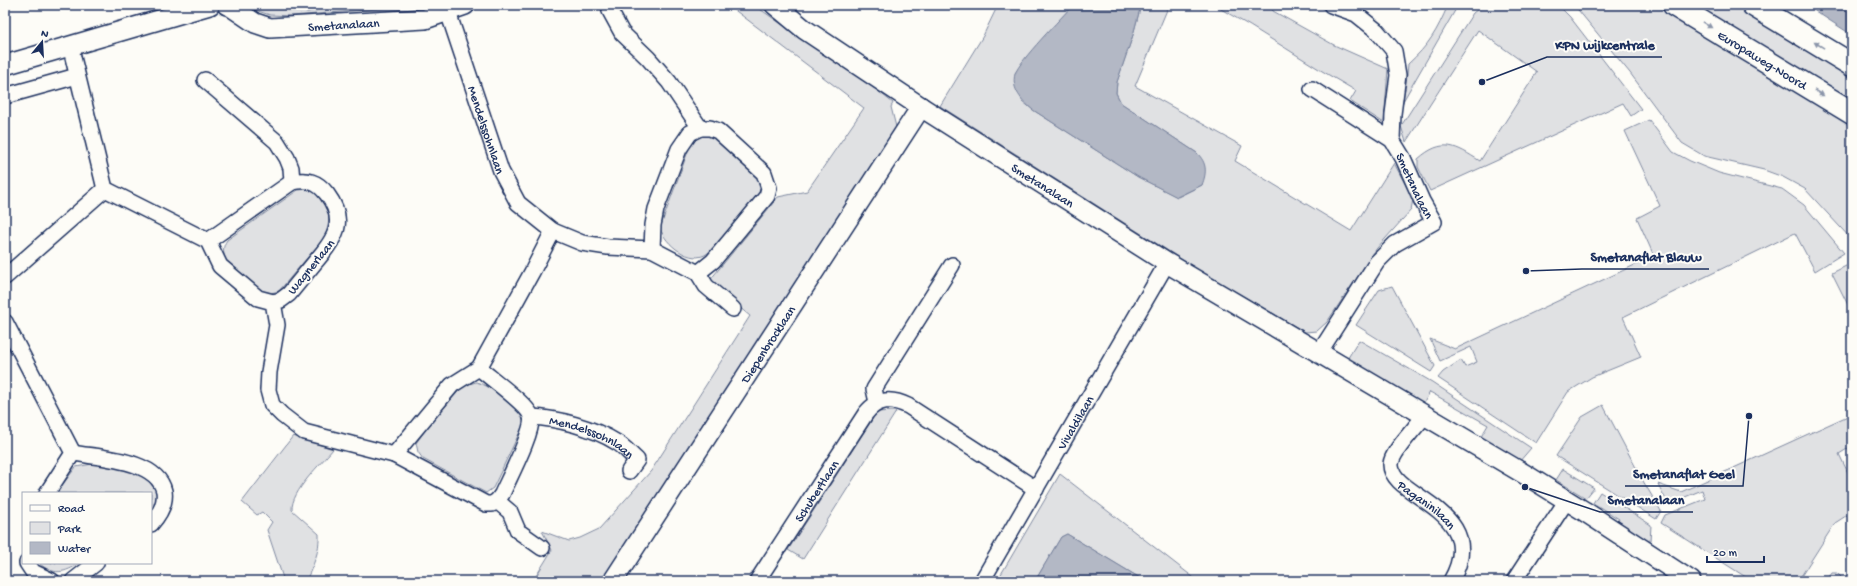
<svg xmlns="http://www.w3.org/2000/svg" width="1857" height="586" font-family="'Gochi Hand',sans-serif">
  <rect width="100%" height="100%" fill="#fdfcf7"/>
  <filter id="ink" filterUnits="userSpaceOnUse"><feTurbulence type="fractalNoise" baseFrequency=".025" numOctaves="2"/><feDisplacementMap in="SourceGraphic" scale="8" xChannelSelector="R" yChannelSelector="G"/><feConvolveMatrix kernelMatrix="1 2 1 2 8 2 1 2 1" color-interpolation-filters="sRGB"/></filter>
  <g filter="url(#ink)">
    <path fill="#e0e1e3" stroke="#7e88a0" d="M268 5 308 12 338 5H427L292 16 270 15 255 10Z
      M728 5H754L878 91 893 103 891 107 896 127 602 581H533L552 550 542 531 569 541 580 538 599 529 651 471 750 316 716 288 710 280 778 197 807 191 864 108Z
      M998 5H1073L1026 58 1015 73 1022 101 1033 110 1138 177 1178 197 1202 185 1197 153 1121 103 1116 93 1117 82 1133 35 1141 5H1169L1135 86 1242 146 1235 161 1351 231 1394 163 1413 199 1411 210 1377 248 1327 322 1317 331 1305 332 1203 273 940 106 983 36Z
      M1214 5H1271L1273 11 1334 45 1388 69 1384 123 1350 101 1356 91C1308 64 1263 32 1214 5Z
      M1448 5 1457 7 1402 103 1406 84 1408 64C1429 45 1437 31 1448 5Z
      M1483 5H1558L1570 17 1641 109 1631 116 1623 103 1430 191 1418 167V159C1443 137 1456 146 1480 161L1537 72 1478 30 1406 142 1401 126 1473 13Z
      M1574 5H1656L1852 124V240L1805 189 1783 177 1764 170 1704 156 1682 143 1630 73Z
      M1693 5H1740L1852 73V100Z
      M1649 120 1673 152 1690 161 1719 173 1782 189 1804 205 1844 253 1815 271 1795 233 1623 317 1641 357 1592 377 1568 392 1536 443 1438 378 1443 372 1461 360 1465 367 1477 362 1471 347 1440 361 1430 339 1455 349 1654 256 1637 218 1660 206 1625 131Z
      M701 136H712L760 178 763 186 760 194 708 253C691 266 665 244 660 228L691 143Z
      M308 189C330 197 333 219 324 238L279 291 271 293 262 291 226 261C223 253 222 247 227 240L298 190Z
      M1852 263V313L1832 273Z
      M1392 286 1435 366 1431 372 1356 325 1379 290Z
      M1359 340 1432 382 1531 448 1519 462 1479 440 1488 425 1430 392 1422 406 1346 361Z
      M476 382C492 386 520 407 524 423L493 488 486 493 423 459 418 452 416 443 429 425 463 386Z
      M1603 405 1643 481 1661 511 1656 519 1556 456 1582 417Z
      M894 411 896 412 803 559 788 550 877 412Z
      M1852 414V446L1839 454 1852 481V512L1835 523 1798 581H1752L1661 523 1665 515 1705 499 1702 490 1668 504 1658 484 1681 492Z
      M293 436 333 449C321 464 291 491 292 510L319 534C320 552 313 565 306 581H284L267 530 272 522 262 512 257 515 242 502Z
      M92 464 116 466 145 476 157 492 156 504 151 510V493H56L76 467Z
      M1563 469 1594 488 1586 498 1556 480Z
      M1060 474 1198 581H1145L1067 534 1061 537 1035 581H997Z
      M1600 492 1651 525 1650 542 1617 523 1619 519 1593 503Z
      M39 563H80C65 573 53 576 39 563Z
      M1832 573H1837L1845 581H1826Z"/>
    <path fill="#b3b8c5" stroke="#76819c" d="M1073 5H1141L1133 35 1117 82 1116 93 1121 103 1197 153C1207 163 1207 172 1202 185L1177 197 1138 177 1033 110C1022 101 1011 89 1015 74 1019 61 1062 17 1073 5Z
      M1806 5H1852V35L1812 9Z
      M1067 534 1145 581H1035L1061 537Z"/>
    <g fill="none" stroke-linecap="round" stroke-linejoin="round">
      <g stroke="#1b2f5e" stroke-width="18">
        <g id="minor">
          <path d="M1331 5 1356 14 1376 30 1394 51 1398 75 1393 114 1392 140"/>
          <path d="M610 11 622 33 648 58 669 82 700 128H710L718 131 764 173 769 188 767 196 713 261 698 273"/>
          <path id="s1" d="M448 12 501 171 518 203 553 231 582 243 608 247 652 249"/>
          <path d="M70 45 105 189 208 241 220 266 258 298 273 302 277 325 269 372 268 390 272 405 282 415 304 432 394 455 486 504H492L497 501 510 512 518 531 542 548"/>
          <path d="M205 80 277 142 287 158 291 168 292 182C307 179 317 181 327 194 347 221 336 238 316 261 307 272 298 283 289 294L281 300 273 302"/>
          <path id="s2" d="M1312 89 1392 140 1403 158 1422 201 1434 222 1395 244 1377 262 1319 353"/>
          <path d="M5 96 77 76"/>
          <path d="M700 128 690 133 679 149 656 209 653 225 652 249 698 273 706 286 733 309"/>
          <path d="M208 241 292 182"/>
          <path d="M5 277 105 189"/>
          <path d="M5 322 73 453 47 493"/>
          <path d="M479 368C489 377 528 405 531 416 535 429 508 480 502 494L497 501"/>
          <path d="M877 402 874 389 952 265"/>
          <path id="s3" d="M1424 416C1416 428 1392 451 1391 464 1389 498 1492 509 1451 581"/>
          <path id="s4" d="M531 417C557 418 594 428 616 442 624 446 630 454 637 460L629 471"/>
          <path d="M73 453C99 458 157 459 164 491 166 503 159 515 151 524"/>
          <path d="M394 455 452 385 479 368 532 272 553 231"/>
          <path d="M27 563 33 572 52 581"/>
          <path d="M73 581 96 563"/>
          <path id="s5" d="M757 581 866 413C878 398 892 398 908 406L1036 489"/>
          <path id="s6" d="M982 581 1167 263"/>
          <path d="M1514 581 1567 500"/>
        </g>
      </g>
      <g stroke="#1b2f5e" stroke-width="22">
        <g id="tertiary">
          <path id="s7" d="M227 5 230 6 255 23 270 28 425 19 465 5"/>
          <path id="s8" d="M775 5 804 29 921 107 1167 263 1526 475 1584 511 1691 581"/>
          <path d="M5 65 210 5"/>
          <path id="s9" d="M613 581 921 107"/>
        </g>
      </g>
      <g stroke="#1b2f5e" stroke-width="25">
        <g id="primary">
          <path id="s10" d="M1674 5 1852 113"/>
          <path d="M1753 5 1852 65"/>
        </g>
      </g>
      <use href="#minor" stroke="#fdfcf7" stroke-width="15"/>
      <use href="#tertiary" stroke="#fdfcf7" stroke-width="19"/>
      <use href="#primary" stroke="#fdfcf7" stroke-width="22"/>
    </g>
    <defs><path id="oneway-solid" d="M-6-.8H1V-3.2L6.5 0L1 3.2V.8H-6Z"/></defs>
    <g fill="#8c96aa">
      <use href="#oneway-solid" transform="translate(1707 25) rotate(31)"/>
      <use href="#oneway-solid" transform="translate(1819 45) rotate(-149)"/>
      <use href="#oneway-solid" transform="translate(1819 93) rotate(31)"/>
    </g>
  </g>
  <g text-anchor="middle" stroke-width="4" stroke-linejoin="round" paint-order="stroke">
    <g font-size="13" fill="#1b2f5e" stroke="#fdfcf7">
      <text dy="5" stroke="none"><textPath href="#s7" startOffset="123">Smetanalaan</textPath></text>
      <text dy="5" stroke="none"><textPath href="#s10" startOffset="104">Europaweg-Noord</textPath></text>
      <text dy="5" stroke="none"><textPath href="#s1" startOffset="124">Mendelssohnlaan</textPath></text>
      <text dy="5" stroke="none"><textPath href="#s8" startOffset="323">Smetanalaan</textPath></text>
      <text dy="5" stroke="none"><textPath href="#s2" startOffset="146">Smetanalaan</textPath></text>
      <text transform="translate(310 266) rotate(-51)" y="5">Wagnerlaan</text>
      <text dy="5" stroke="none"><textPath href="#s9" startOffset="283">Diepenbrocklaan</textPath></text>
      <text dy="5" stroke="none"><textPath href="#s6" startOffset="184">Vivaldilaan</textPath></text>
      <text dy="5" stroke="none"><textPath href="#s4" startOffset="65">Mendelssohnlaan</textPath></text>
      <text dy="5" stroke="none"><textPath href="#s5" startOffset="108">Schubertlaan</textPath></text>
      <text dy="5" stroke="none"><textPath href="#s3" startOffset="115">Paganinilaan</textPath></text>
    </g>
  </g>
  <path fill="none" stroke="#1b2f5e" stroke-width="1.5" d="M1482 82L1547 57H1662M1526 271L1582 269H1709M1749 416L1743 486H1625M1525 487L1600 512H1693"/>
  <g fill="#1b2f5e" stroke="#fdfcf7" stroke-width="1.5">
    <circle cx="1482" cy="82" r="4"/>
    <circle cx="1526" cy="271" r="4"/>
    <circle cx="1749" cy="416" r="4"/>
    <circle cx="1525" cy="487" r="4"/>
  </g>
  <g font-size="14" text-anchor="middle" font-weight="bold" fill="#1b2f5e" stroke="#fdfcf7" stroke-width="4" stroke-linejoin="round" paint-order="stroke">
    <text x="1605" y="49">KPN wijkcentrale</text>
    <text x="1646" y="261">Smetanaflat Blauw</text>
    <text x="1684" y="478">Smetanaflat Geel</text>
    <text x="1646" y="504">Smetanalaan</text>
  </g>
  <rect width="1857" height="586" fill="none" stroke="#fdfcf7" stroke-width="20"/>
  <rect x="10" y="10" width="1837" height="566" fill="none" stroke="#1b2f5e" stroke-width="1.5" filter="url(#ink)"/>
  <rect x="22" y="492" width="130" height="72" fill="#fdfcf7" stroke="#a3aaba"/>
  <rect x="30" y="505" width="20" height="6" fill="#fdfcf7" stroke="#a3aaba"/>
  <text x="58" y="512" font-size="12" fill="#1b2f5e">Road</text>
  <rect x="30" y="522" width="20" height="12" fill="#e0e1e3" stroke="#a3aaba"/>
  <text x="58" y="532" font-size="12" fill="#1b2f5e">Park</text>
  <rect x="30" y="542" width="20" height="12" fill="#b3b8c5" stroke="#a3aaba"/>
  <text x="58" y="552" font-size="12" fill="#1b2f5e">Water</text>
  <g transform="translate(42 42) rotate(18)" stroke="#fdfcf7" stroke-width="3" paint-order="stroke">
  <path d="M0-3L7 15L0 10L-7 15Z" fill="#1b2f5e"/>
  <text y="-6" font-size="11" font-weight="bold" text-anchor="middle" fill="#1b2f5e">N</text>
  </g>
  <path d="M1707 556v6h57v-6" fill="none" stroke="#1b2f5e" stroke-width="2"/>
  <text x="1713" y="556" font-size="12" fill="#1b2f5e" stroke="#fdfcf7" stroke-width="3" paint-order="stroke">20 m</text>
</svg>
